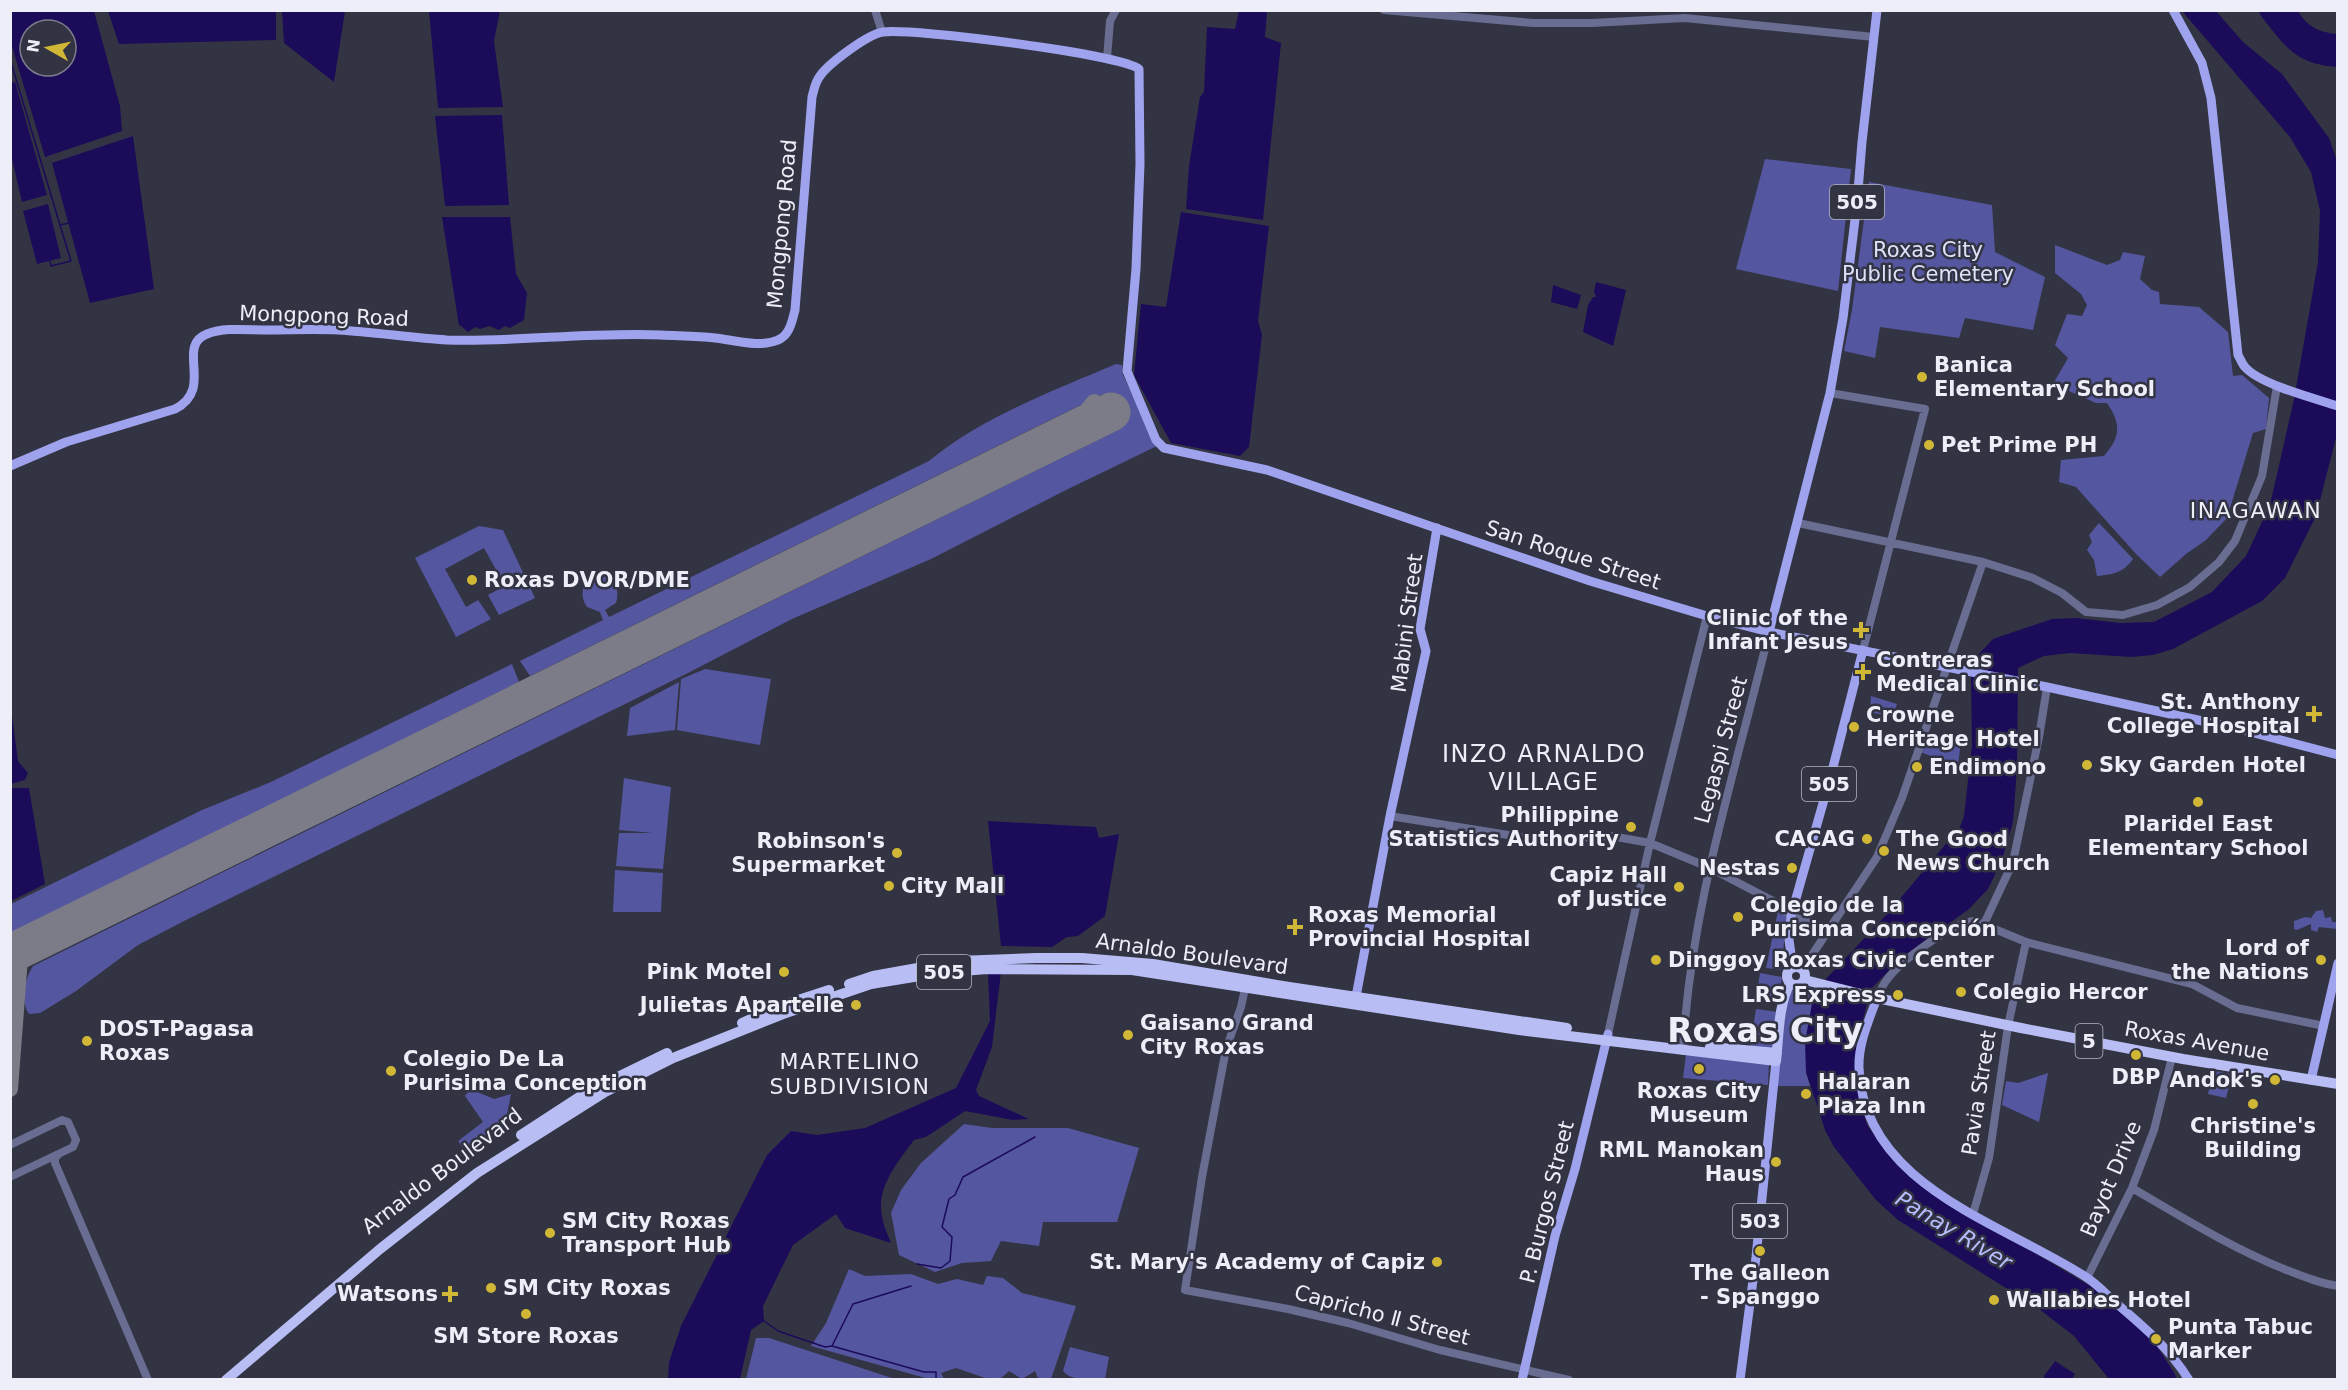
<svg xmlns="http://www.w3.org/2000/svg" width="2348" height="1390" font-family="'DejaVu Sans',sans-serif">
  <rect width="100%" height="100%" fill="#333443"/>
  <path fill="#5556a0" d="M1765 159 1851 169 1838 291 1736 269Z
    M1869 182 1992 205 1995 252 2045 277 2033 330 1965 318 1959 338 1880 327 1875 358 1844 351 1852 310Z
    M2055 245 2107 265 2120 260 2123 252 2145 256 2140 279 2152 290 2159 292 2160 304 2199 307 2228 332 2233 376 2242 375 2269 398 2266 429 2253 433 2227 518 2206 540 2186 554 2160 577 2136 554 2076 487 2059 482 2061 460 2104 456C2120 437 2122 425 2107 403H2096L2053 384 2068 358 2055 345 2067 314 2082 316 2087 305 2081 294 2055 273Z
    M1116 364 1122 365 1123 375 1157 446 1066 490 931 559 792 619 686 674 186 920 138 945 76 991 40 1013 29 1014C20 1001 25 978 33 966L1120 429 1103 394 530 676 520 661 603 620 600 612 587 607C579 595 582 583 594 576L609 577C617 584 619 593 616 603L605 610 609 617 929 461C980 418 1055 390 1116 364Z
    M2099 523 2133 559C2123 573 2114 574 2097 576L2094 560 2087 550 2092 542 2089 535Z
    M479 526 503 530 535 598 499 615 488 595 505 586 484 548 445 569 466 607 478 600 491 619 456 637 415 558Z
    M512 664 519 682 11 933V904L202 810 271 782Z
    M705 669 771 679 760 745 677 730 681 679Z
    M679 682 675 730 627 736 630 708Z
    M1871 696 1897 704 1892 717 1870 712Z
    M1925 734 1961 740 1958 766 1920 752Z
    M624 778 671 787 663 869 616 866 619 833H653L619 830Z
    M615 870 663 873 661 912H613Z
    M2323 910 2325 918 2331 917 2332 922H2337V929L2319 927 2317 932 2311 930V924L2297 930 2294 929V921L2305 917 2311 918 2316 911Z
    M1778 911 1787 915 1781 970 1766 968Z
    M1760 973 1782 977 1778 1002 1756 999Z
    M1806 986 1818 990 1813 998 1806 1072 1810 1086H1778L1777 1068 1784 1005 1792 988Z
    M1756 1009 1778 1012 1772 1050 1750 1047Z
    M1686 1054 1769 1063 1768 1085 1683 1078Z
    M2214 1071 2232 1074 2226 1098 2208 1094Z
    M2048 1073 2039 1122 2002 1105 2006 1081 2018 1083Z
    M470 1089 494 1099 511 1094 504 1130 468 1155 458 1141 483 1122 465 1096Z
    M964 1124 992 1128H1068L1139 1148 1117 1222H1043L1039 1246 1001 1241 991 1261 962 1263 935 1272 899 1255 891 1213 901 1190 921 1163Z
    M849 1269 865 1276 911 1274 938 1284 957 1279 983 1285 987 1276 1003 1278 1022 1293 1076 1306 1051 1379 1038 1378 1035 1371 1022 1379 1009 1371 1000 1379H988L956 1368 941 1373 944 1379H929L811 1346 826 1323Z
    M756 1338H769L895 1379H746Z
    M1070 1347 1109 1357 1105 1379C1092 1380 1073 1382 1063 1371Z"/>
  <path fill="#1b0b59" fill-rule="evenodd" d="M10 11H94L120 106 122 131 45 157 11 43ZM30 30H66V66H30Z
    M108 11H276V40L119 44Z
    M282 11H345L334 82 284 43Z
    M429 11H500L494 41 503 107 438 108Z
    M1239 11H1267L1265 37 1281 43 1263 220 1186 209 1189 166 1200 97 1204 92 1207 27 1235 29Z
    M2182 11H2216L2243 42 2282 74 2329 138 2337 161V434L2316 516 2285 578 2262 601 2173 649 2153 655 2131 657 2070 653 2044 656 2018 668 2017 768 2013 822 2002 860 1988 889 1969 909 1901 958 1871 989 1857 1043 1855 1066 1859 1095 1867 1125 1886 1151 1912 1179 2095 1289 2149 1334 2175 1374 2176 1379H2109L2074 1336 2039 1309 1898 1220 1876 1200 1834 1147 1825 1130 1806 1072 1805 1042 1813 998 1826 979 1889 912 1960 827 1964 816 1972 745 1971 674 1978 655 1993 639 2052 619 2076 618 2120 623 2154 622 2212 592 2246 556 2270 505 2294 399 2318 262 2320 211 2311 172 2290 137Z
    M2259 11H2298C2306 26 2320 33 2337 34V67C2295 64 2285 46 2261 16Z
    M15 82 47 195 22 202 11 154V83Z
    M502 115 509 205 445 206 435 116Z
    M133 136 154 289 90 303 52 163Z
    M48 204 61 258 37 264 23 211Z
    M1181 212 1269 226 1258 321 1262 335 1249 447 1240 456 1171 443 1134 375 1141 304 1166 307Z
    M442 217H510L516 274 527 293 524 320 510 328 505 326 499 330 489 326 480 329 475 327 468 332 460 325 459 326Z
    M1596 282 1626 290 1613 346 1583 332 1588 305 1593 297H1596L1594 292Z
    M1553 285 1581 295 1577 309 1551 302Z
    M10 700 18 761 28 773 25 780 11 784Z
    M11 788H29L45 884 11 901Z
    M988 821 1096 827 1099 838 1119 834 1105 916 1078 936 1067 937 1052 947 1001 946Z
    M1001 972 992 1047 976 1090 979 1096 1029 1119 1013 1120 965 1111 926 1137 914 1140C898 1162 876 1187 882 1216 883 1225 888 1235 891 1243L845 1228 836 1214 793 1245 763 1306 764 1321 751 1330 740 1379 668 1380 669 1362 681 1326 767 1155 791 1131 817 1135 865 1128 956 1088 990 1021 988 973Z
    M2055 1361 2075 1374 2072 1379H2045L2044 1376Z"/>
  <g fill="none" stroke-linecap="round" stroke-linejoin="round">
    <path stroke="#1b0b59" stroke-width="1.5" d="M10 59 60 225 69 223
      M50 261 51 266 71 261 60 225
      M917 1264 941 1268 950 1261 952 1237 942 1227 949 1199 955 1195 963 1177 1035 1137
      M764 1321 778 1331 825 1347 832 1346 853 1304 911 1286
      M832 1346 924 1372H936V1380"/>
    <path stroke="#7b7c88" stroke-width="16" d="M1069 433 1094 402C1106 409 1105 422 1095 430
      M10 1089 20 958 23 949 31 944"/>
    <path stroke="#7b7c88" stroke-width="39" d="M10 954 1111 412"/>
    <path stroke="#6a6d92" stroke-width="8" d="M875 10 882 32
      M1384 10 1533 23H1592L1685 18 1874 37
      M1107 58 1110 21 1116 10
      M1830 393 1925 409 1863 650
      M1798 523 1983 562 2033 578 2062 593 2086 612 2123 615 2157 605 2190 587 2219 562 2235 541 2262 476 2277 386
      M1390 816 1539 840 1611 836 1650 843 1708 867 1777 903 1791 916 1828 929
      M1984 924 2013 862 2039 737 2047 687
      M1802 970 1877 857 1902 798 1983 562
      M1246 984 1241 1007 1226 1049 1202 1177 1185 1290 1288 1309 1348 1323 1440 1350 1569 1380
      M1877 998C1880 992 1882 986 1886 981 1899 962 1952 922 1975 921L2026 942 2192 984 2237 1008 2324 1026
      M1608 1034 1650 843 1707 616
      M1683 1051C1690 907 1736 771 1769 632
      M10 1145 62 1120 68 1122 76 1140 73 1147 10 1177
      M59 1154 55 1158V1163L148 1380
      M2132 1188C2182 1217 2230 1247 2284 1269 2302 1276 2318 1283 2338 1286
      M1973 1214 1989 1158 2008 1026 2026 942
      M2087 1278 2132 1188 2154 1130 2172 1057"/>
    <path stroke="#9fa3ee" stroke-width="9" d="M2173 10 2202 63 2211 98 2238 355C2240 358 2242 364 2245 367 2259 384 2316 399 2338 406
      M10 466 66 442 175 409C215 389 175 346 207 334 225 327 247 330 266 330 290 330 314 329 338 330 375 332 411 338 447 340 518 342 589 332 661 335 679 336 697 336 715 338 734 340 760 348 778 340 790 335 792 321 795 310L812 97C814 90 815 82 820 76 828 64 868 34 883 32 913 28 1120 54 1139 69L1140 164 1136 269 1127 371 1156 440 1164 448 1267 470 1590 581 1707 616 1769 632 2047 687 2239 729 2338 755
      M1769 632 1830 393 1843 318 1857 203 1862 142 1877 10
      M1793 968 1789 940 1791 916 1831 775 1863 650
      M1877 998C1869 1020 1858 1044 1859 1068 1863 1186 2003 1223 2086 1277 2097 1284 2107 1295 2117 1304 2144 1327 2170 1349 2189 1380
      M1355 1002 1390 816 1426 651 1420 629 1437 528
      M2311 1080 2338 963
      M1522 1380 1555 1236 1575 1169 1608 1034
      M1740 1380 1756 1257 1776 1061"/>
    <path stroke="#b8bdf3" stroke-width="10" d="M1787 976a9 9 0 1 1 18 0a9 9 0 1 1-18 0Z
      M1805 980 1877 998 2021 1028 2183 1059 2338 1084
      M849 984 873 976 957 961 1036 958H1082L1153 964 1289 987 1567 1028
      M742 1023 780 1006 829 990
      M1710 1047 1777 1053
      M521 1135 587 1092 667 1053
      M226 1380 380 1249 477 1173 605 1092 673 1058 783 1014 871 984 938 973 987 969 1132 970 1519 1030 1776 1061C1779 1035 1778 1006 1790 983"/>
  </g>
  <g fill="#d1b736" stroke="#333443" stroke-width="2">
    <circle cx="1922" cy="377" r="6"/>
    <circle cx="1929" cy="445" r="6"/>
    <circle cx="472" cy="580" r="6"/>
    <path d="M1858 621h6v6h6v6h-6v6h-6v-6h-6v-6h6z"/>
    <path d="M1860 663h6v6h6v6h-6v6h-6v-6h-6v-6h6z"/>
    <path d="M2311 705h6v6h6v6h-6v6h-6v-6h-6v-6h6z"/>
    <circle cx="1854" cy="727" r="6"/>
    <circle cx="2087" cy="765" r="6"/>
    <circle cx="1917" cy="767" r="6"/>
    <circle cx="2198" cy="802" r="6"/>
    <circle cx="1631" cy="827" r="6"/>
    <circle cx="1867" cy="839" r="6"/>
    <circle cx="1884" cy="851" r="6"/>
    <circle cx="897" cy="853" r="6"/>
    <circle cx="1792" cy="868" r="6"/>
    <circle cx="889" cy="886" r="6"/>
    <circle cx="1679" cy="887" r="6"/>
    <circle cx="1738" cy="917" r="6"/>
    <path d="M1292 918h6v6h6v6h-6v6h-6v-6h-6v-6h6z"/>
    <circle cx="1656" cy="960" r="6"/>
    <circle cx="2321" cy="960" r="6"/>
    <circle cx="784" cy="972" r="6"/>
    <circle cx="1961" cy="992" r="6"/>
    <circle cx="1898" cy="995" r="6"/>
    <circle cx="856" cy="1005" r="6"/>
    <circle cx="1128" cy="1035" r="6"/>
    <circle cx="87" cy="1041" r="6"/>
    <circle cx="2136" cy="1055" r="6"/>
    <circle cx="1699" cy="1069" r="6"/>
    <circle cx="391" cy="1071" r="6"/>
    <circle cx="2275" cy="1080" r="6"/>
    <circle cx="1806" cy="1094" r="6"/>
    <circle cx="2253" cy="1104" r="6"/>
    <circle cx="1776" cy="1162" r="6"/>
    <circle cx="550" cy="1233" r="6"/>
    <circle cx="1760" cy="1251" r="6"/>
    <circle cx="1437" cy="1262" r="6"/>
    <circle cx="491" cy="1288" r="6"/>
    <path d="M447 1285h6v6h6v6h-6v6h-6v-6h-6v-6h6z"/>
    <circle cx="1994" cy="1300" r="6"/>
    <circle cx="526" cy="1314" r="6"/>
    <circle cx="2156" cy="1339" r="6"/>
  </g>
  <g text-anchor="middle" stroke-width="5" stroke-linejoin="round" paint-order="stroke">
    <g fill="#333443" stroke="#b5b6c1" stroke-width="1.5">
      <rect x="1830" y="185" width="54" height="34" rx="4.5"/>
      <rect x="1802" y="767" width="54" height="34" rx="4.5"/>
      <rect x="917" y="955" width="54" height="34" rx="4.5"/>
      <rect x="2075.5" y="1024" width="27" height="34" rx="4.5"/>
      <rect x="1733" y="1204" width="54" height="34" rx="4.5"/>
    </g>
    <g font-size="20" font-weight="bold" fill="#edeef7">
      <text x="1857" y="209">505</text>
      <text x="1829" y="791">505</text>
      <text x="944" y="979">505</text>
      <text x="2089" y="1048">5</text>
      <text x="1760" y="1228">503</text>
    </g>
    <g font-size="21" fill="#edeef7" stroke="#333443">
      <text transform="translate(782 224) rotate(-85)" y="7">Mongpong Road</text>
      <text transform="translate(324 316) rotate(2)" y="7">Mongpong Road</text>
      <text transform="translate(1573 555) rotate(18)" y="7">San Roque Street</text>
      <text transform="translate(1407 623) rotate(-83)" y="7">Mabini Street</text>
      <text transform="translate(1721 750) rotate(-75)" y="7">Legaspi Street</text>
      <text transform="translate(1192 954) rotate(8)" y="7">Arnaldo Boulevard</text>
      <text transform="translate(2197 1041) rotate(10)" y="7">Roxas Avenue</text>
      <text transform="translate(1979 1093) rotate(-81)" y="7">Pavia Street</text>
      <text transform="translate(442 1171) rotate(-37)" y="7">Arnaldo Boulevard</text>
      <text transform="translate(2111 1179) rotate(-67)" y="7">Bayot Drive</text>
      <text transform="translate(1547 1202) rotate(-76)" y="7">P. Burgos Street</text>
      <text transform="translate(1382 1315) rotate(15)" y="7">Capricho Ⅱ Street</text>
    </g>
    <g font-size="21" fill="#dee1f8" stroke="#333443">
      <text x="1928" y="257">Roxas City<tspan x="1928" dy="24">Public Cemetery</tspan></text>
    </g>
    <g font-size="21" font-weight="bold" fill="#edeef7" stroke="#333443" text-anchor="start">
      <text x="1934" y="372">Banica<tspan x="1934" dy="24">Elementary School</tspan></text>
      <text x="1941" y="452">Pet Prime PH</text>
      <text x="484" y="587">Roxas DVOR/DME</text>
      <text x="1848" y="625" text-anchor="end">Clinic of the<tspan x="1848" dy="24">Infant Jesus</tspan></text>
      <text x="1876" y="667">Contreras<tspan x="1876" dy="24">Medical Clinic</tspan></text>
      <text x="2300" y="709" text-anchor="end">St. Anthony<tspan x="2300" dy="24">College Hospital</tspan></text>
      <text x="1866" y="722">Crowne<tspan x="1866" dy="24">Heritage Hotel</tspan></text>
      <text x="2099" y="772">Sky Garden Hotel</text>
      <text x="1929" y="774">Endimono</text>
      <text x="1619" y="822" text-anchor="end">Philippine<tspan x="1619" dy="24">Statistics Authority</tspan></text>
      <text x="2198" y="831" text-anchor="middle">Plaridel East<tspan x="2198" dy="24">Elementary School</tspan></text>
      <text x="1855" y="846" text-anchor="end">CACAG</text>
      <text x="1896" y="846">The Good<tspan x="1896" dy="24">News Church</tspan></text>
      <text x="885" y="848" text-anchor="end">Robinson's<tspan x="885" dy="24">Supermarket</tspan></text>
      <text x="1780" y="875" text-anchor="end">Nestas</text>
      <text x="1667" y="882" text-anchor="end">Capiz Hall<tspan x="1667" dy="24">of Justice</tspan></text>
      <text x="901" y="893">City Mall</text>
      <text x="1750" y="912">Colegio de la<tspan x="1750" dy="24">Purisima Concepción</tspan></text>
      <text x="1308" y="922">Roxas Memorial<tspan x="1308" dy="24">Provincial Hospital</tspan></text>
      <text x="2309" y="955" text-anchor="end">Lord of<tspan x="2309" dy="24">the Nations</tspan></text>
      <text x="1668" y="967">Dinggoy Roxas Civic Center</text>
      <text x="772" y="979" text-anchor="end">Pink Motel</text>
      <text x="1973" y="999">Colegio Hercor</text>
      <text x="1886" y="1002" text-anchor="end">LRS Express</text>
      <text x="844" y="1012" text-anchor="end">Julietas Apartelle</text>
      <text x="1140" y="1030">Gaisano Grand<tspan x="1140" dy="24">City Roxas</tspan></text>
      <text x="99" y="1036">DOST-Pagasa<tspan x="99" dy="24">Roxas</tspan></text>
      <text x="403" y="1066">Colegio De La<tspan x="403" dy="24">Purisima Conception</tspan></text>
      <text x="2136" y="1084" text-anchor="middle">DBP</text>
      <text x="2263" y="1087" text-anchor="end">Andok's</text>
      <text x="1818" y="1089">Halaran<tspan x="1818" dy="24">Plaza Inn</tspan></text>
      <text x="1699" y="1098" text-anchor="middle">Roxas City<tspan x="1699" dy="24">Museum</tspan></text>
      <text x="2253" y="1133" text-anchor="middle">Christine's<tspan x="2253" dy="24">Building</tspan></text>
      <text x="1764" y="1157" text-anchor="end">RML Manokan<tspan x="1764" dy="24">Haus</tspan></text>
      <text x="562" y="1228">SM City Roxas<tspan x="562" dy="24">Transport Hub</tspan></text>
      <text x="1425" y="1269" text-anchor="end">St. Mary's Academy of Capiz</text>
      <text x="1760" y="1280" text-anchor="middle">The Galleon<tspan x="1760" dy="24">- Spanggo</tspan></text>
      <text x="503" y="1295">SM City Roxas</text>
      <text x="438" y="1301" text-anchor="end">Watsons</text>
      <text x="2006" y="1307">Wallabies Hotel</text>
      <text x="2168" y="1334">Punta Tabuc<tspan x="2168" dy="24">Marker</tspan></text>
      <text x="526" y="1343" text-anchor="middle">SM Store Roxas</text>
    </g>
    <g font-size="22" letter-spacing="1.5" fill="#edeef7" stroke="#333443">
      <text x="2256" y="518">INAGAWAN</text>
      <text x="850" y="1069">MARTELINO<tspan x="850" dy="25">SUBDIVISION</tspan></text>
    </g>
    <g font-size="22" font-style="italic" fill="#b7bcfe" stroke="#333443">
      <text transform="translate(1954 1230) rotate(31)" y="8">Panay River</text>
    </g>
    <g font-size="24" letter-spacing="1.5" fill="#edeef7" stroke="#333443">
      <text x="1544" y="762">INZO ARNALDO<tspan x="1544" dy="28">VILLAGE</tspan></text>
    </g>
    <g font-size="33" font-weight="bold" fill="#edeef7" stroke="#333443">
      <text x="1765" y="1042">Roxas City</text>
    </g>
  </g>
  <rect width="2348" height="1390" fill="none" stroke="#edeef7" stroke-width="24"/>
  <g transform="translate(48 48) rotate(279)"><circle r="28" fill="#333443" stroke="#7d7e8b" stroke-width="1.5"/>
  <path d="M0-4.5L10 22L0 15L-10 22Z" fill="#d1b736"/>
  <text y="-9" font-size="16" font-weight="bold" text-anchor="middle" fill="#edeef7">N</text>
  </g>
</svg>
